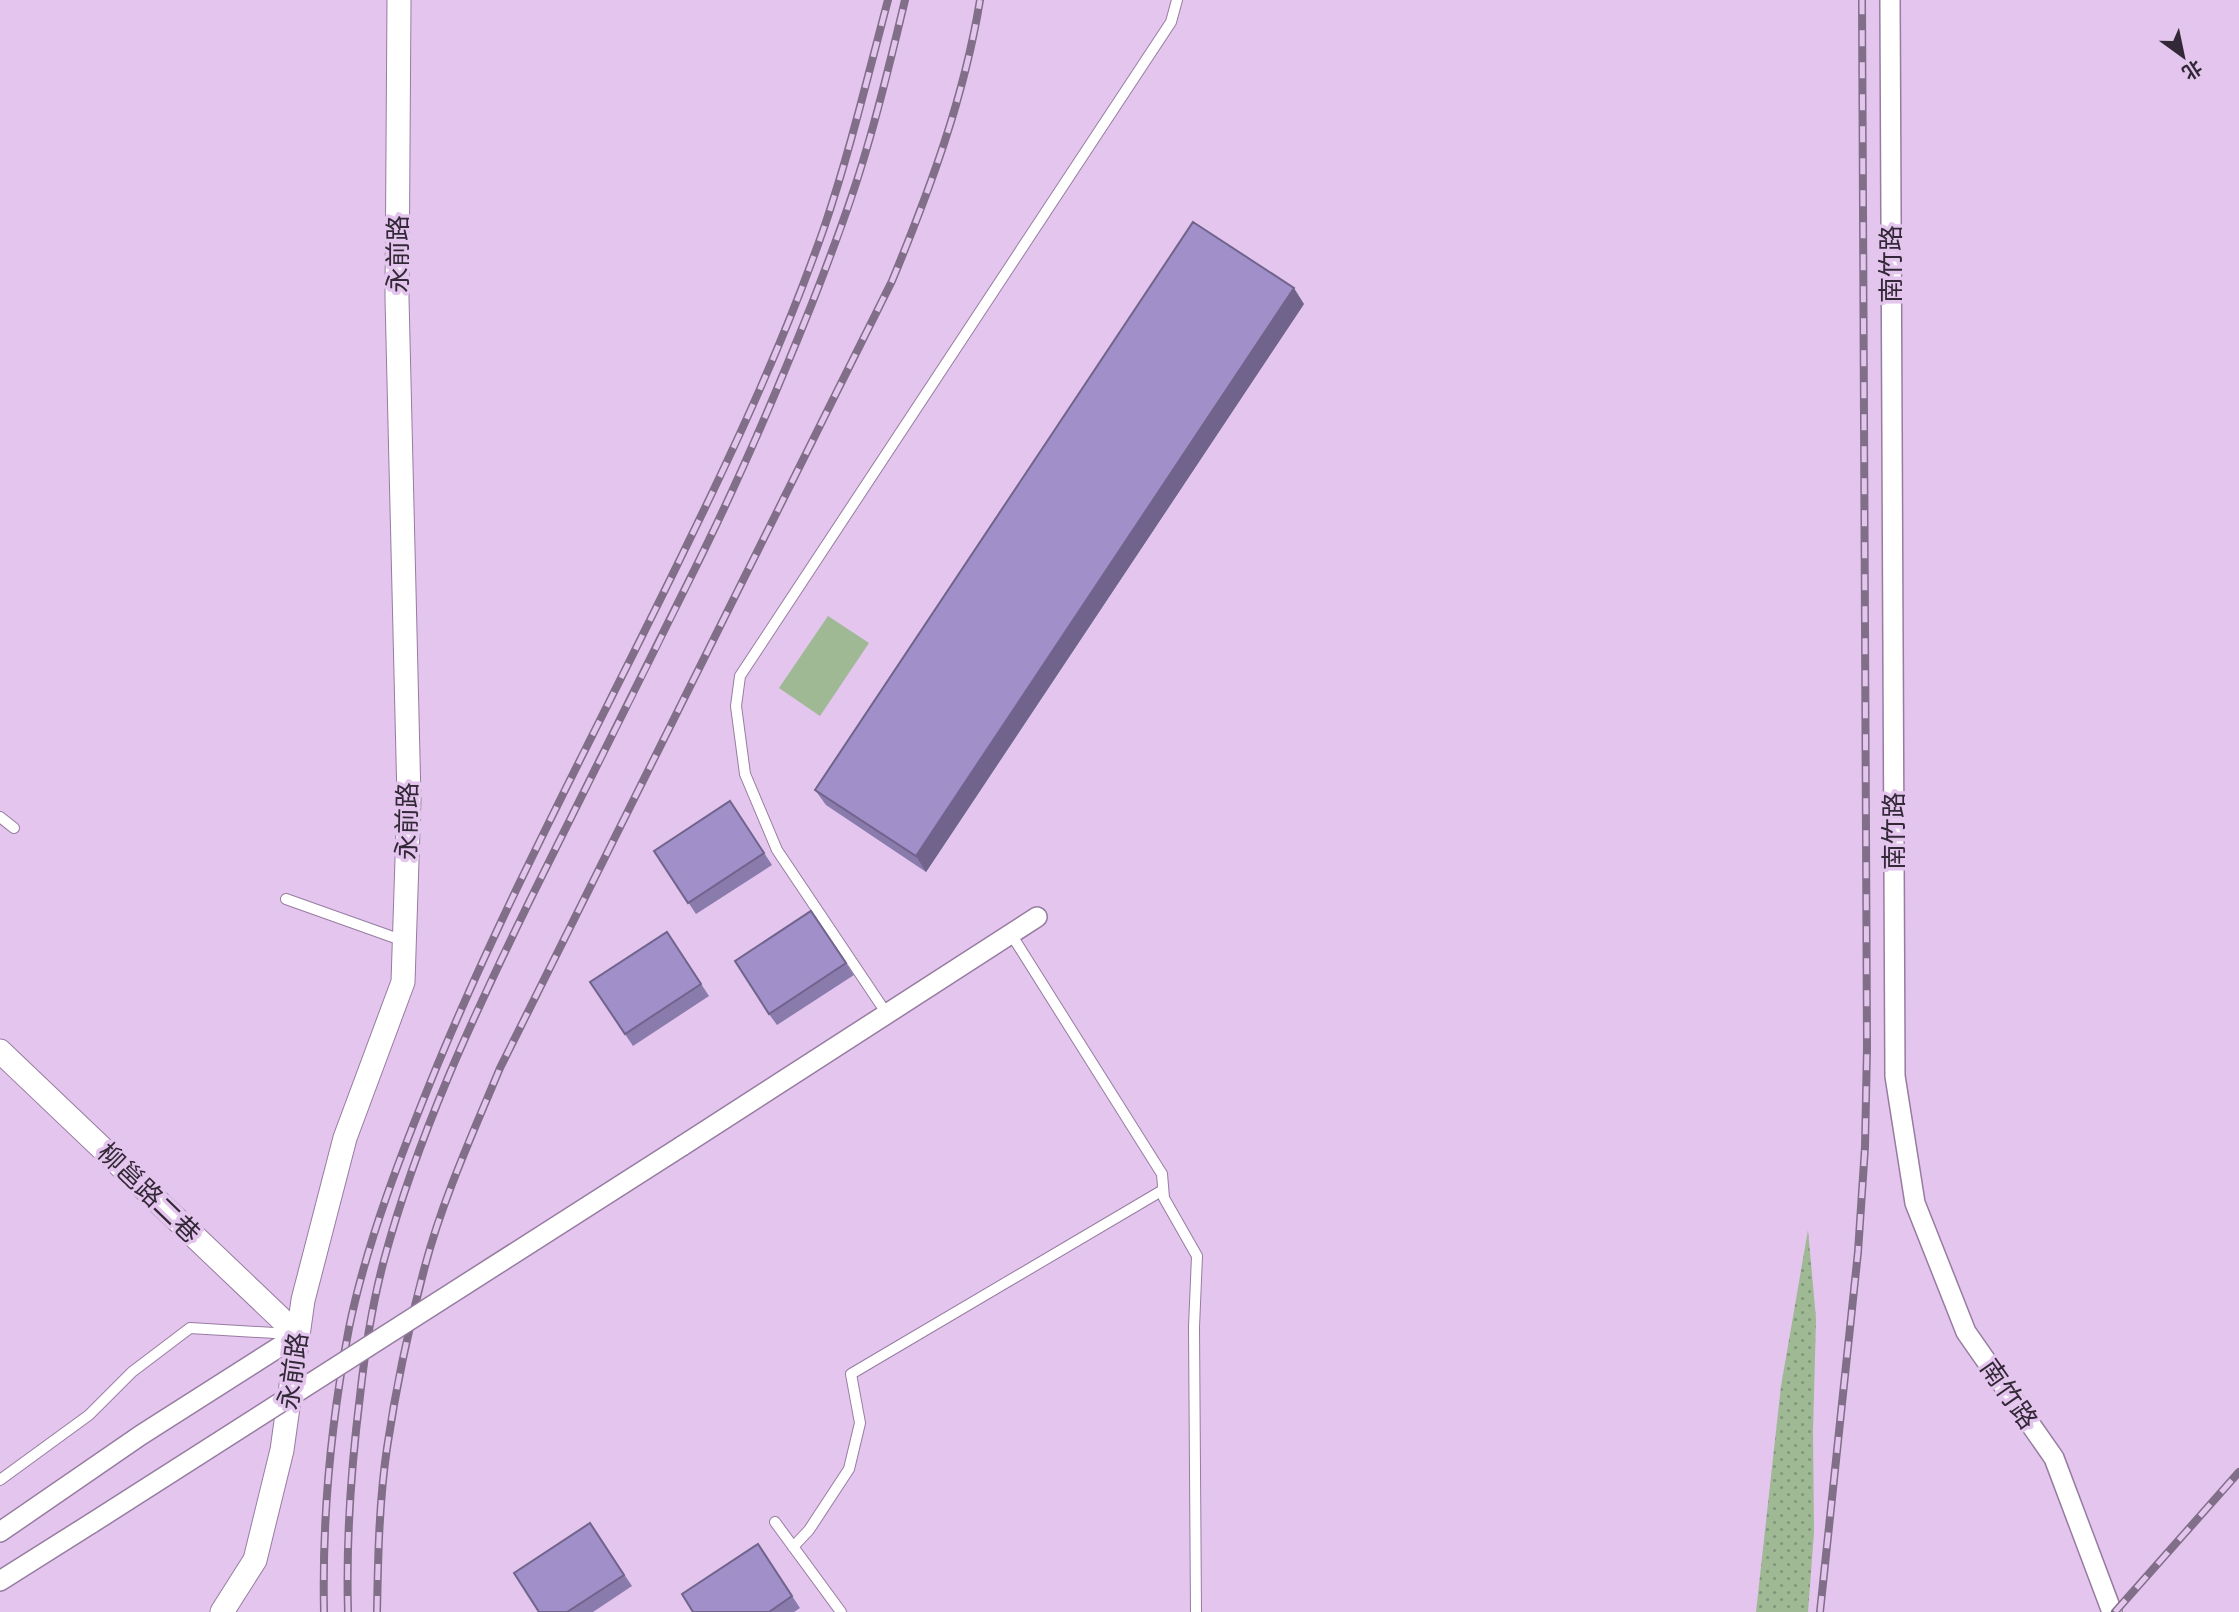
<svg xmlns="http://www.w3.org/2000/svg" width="2239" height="1612" font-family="Signika,'Noto Sans SC',sans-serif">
  <defs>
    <pattern id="grass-dots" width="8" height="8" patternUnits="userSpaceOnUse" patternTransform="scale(1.75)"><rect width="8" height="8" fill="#9eb994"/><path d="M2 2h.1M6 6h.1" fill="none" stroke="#81967a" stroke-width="1.8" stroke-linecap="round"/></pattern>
  </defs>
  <rect width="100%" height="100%" fill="#e3c5ed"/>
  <path fill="url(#grass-dots)" d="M1808 1230 1816 1319 1813 1432 1814 1532 1808 1612H1756L1781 1386Z"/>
  <path fill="#9eb994" d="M828 616 869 643 820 716 779 688Z"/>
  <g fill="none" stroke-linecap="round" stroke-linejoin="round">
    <g stroke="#977ca1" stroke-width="12">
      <path id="service" d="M0 817 14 828
        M286 899 404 941
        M1011 934 1162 1174 1164 1198 1197 1256 1194 1327 1196 1612
        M887 1014 777 850 745 774 736 706 740 676 1171 22 1177 0
        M0 1480 89 1415 132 1372 190 1328 291 1334
        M775 1522 841 1612
        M793 1547 809 1530 849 1469 860 1423 851 1374 1163 1190"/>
    </g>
    <g stroke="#977ca1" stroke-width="22">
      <path id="minor" d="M1890 0 1895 1076 1915 1203 1966 1332 2054 1458 2112 1612
        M682 1146 1037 917
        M0 1532 141 1435 298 1335
        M0 1581 92 1523"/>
    </g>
    <g stroke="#977ca1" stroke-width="25">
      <path id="tertiary" d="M0 1051 298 1335
        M222 1612 255 1560 282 1450 303 1300 345 1138 403 982 409 799 397 298 399 0"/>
    </g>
    <use href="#service" stroke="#fff" stroke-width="10"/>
    <use href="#minor" stroke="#fff" stroke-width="19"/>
    <use href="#tertiary" stroke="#fff" stroke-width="23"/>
    <g stroke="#816e88" stroke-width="8">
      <path id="rail" d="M324 1612C322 1517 331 1422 349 1328 367 1240 403 1149 437 1066 510 890 601 722 684 551 736 445 786 337 825 225 850 151 868 75 888 0
        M348 1612C346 1540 351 1468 360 1396 365 1350 372 1305 384 1260 418 1134 473 1017 530 900 589 781 649 663 707 544 745 466 779 386 811 306 831 255 851 203 866 151 881 101 893 50 905 0
        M377 1612C378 1558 379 1502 387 1448 396 1387 409 1326 425 1266 443 1198 473 1133 500 1068L892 281C930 189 964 98 980 0
        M1820 1612 1858 1252 1865 1147 1867 1047 1862 0
        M2115 1612 2239 1472"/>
    </g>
    <use href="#rail" stroke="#e3c5ed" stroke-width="5" stroke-dasharray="16" stroke-linecap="butt"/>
    <g stroke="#977ca1" stroke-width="22" stroke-linecap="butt">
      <path id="minor-bridge" d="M92 1523 682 1146"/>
    </g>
    <use href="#minor-bridge" stroke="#fff" stroke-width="19"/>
  </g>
  <path fill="#8a7bad" d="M1304 304 926 872 826 805 815 790Z
    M730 801 772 865 696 914 654 851Z
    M811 911 854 975 777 1025 769 1014Z
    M667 932 709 996 633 1046 590 982Z
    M590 1523 632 1586 593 1612H539Z
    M758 1544 800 1608 794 1612H693Z"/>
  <path fill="#70648d" d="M1294 288 1304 304 926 872 916 856Z"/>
  <path fill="#a08fc9" stroke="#70648d" stroke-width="2" d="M1193 222 1294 288 916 856 815 790Z
    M730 801 764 853 688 903 654 851Z
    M811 911 846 963 769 1014 735 961Z
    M667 932 701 984 625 1034 590 982Z
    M590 1523 624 1575 567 1612H539L514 1573Z
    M758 1544 792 1596 769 1612H693L682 1594Z"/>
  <g text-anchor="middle" stroke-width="7" stroke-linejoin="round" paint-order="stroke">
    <g font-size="26" fill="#332837" stroke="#e3c5ed">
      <text transform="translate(398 254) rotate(-90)" y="9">永前路</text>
      <text transform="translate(1891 264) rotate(-90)" y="9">南竹路</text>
      <text transform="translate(407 821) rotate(-89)" y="9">永前路</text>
      <text transform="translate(1894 831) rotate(-90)" y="9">南竹路</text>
      <text transform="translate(149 1193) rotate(44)" y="9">柳邕路二巷</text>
      <text transform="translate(293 1371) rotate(-82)" y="9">永前路</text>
      <text transform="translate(2009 1394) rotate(55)" y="9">南竹路</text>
    </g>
  </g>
  <g transform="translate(2183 56) rotate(147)" stroke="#e3c5ed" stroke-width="5" paint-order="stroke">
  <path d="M0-5L12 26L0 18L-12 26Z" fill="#332837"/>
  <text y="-10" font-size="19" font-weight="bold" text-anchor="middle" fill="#332837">北</text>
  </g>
</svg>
